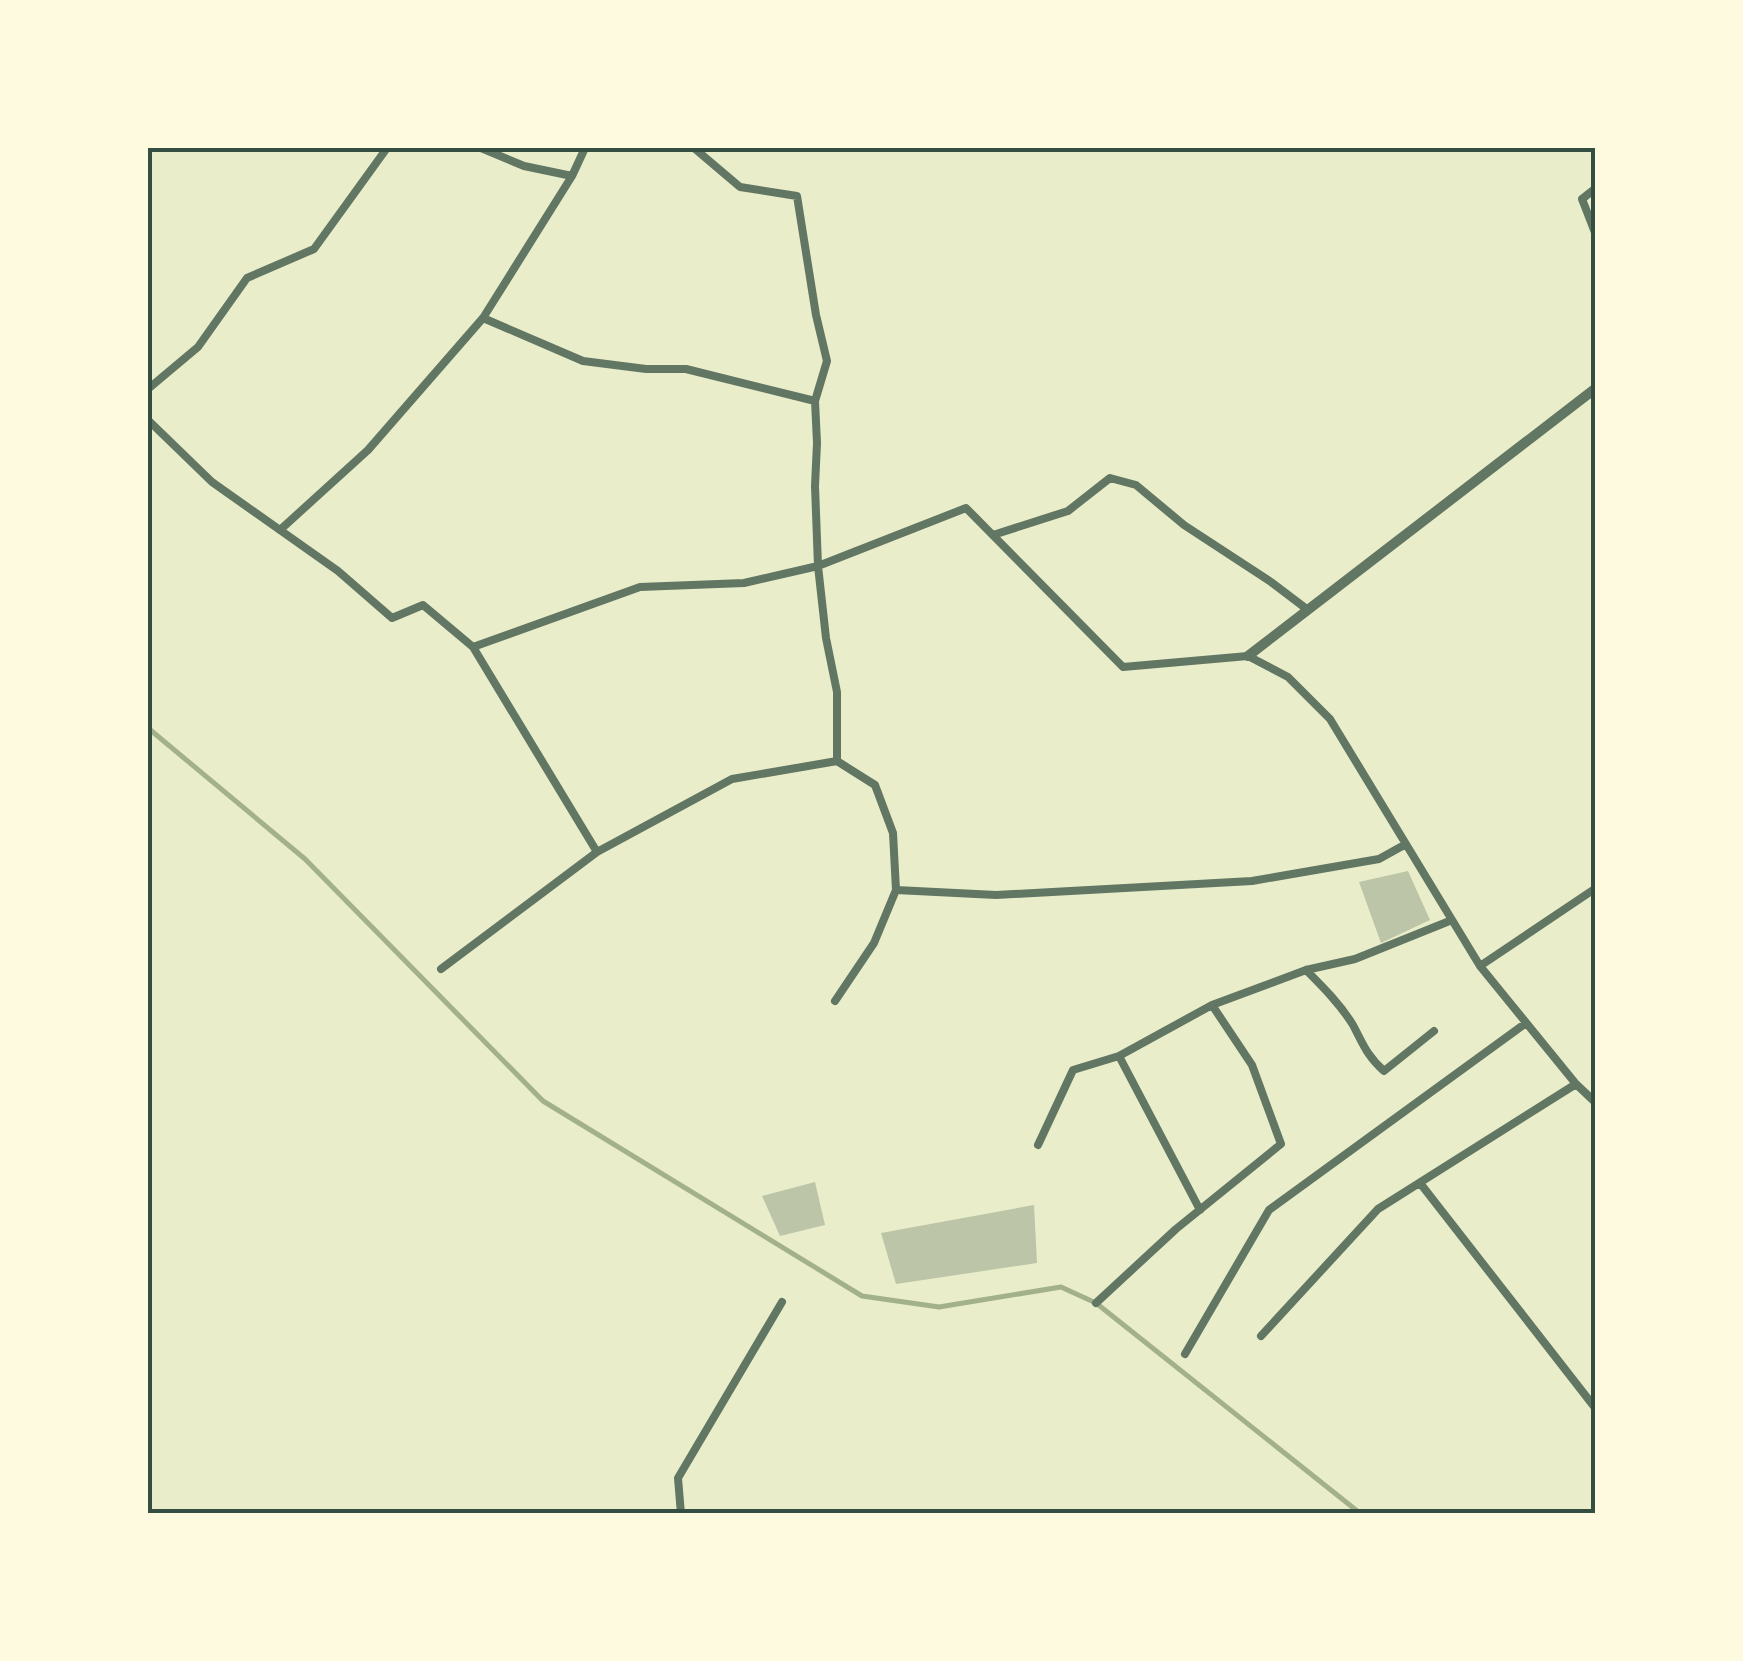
<svg xmlns="http://www.w3.org/2000/svg" width="1743" height="1661" font-family="Quicksand,sans-serif">
  <rect width="100%" height="100%" fill="#e9edc9"/>
  <g fill="none" stroke-linecap="round" stroke-linejoin="round">
    <path stroke="#a3b18a" stroke-width="5" d="M148 728 305 859 543 1101 862 1296 939 1307 1061 1287 1096 1303 1361 1514"/>
  </g>
  <path fill="#bcc5a7" d="M1408 871 1430 920 1381 943 1359 882Z
    M815 1182 825 1225 780 1236 762 1196Z
    M1034 1205 1037 1263 896 1284 881 1233Z"/>
  <g fill="none" stroke-linecap="round" stroke-linejoin="round">
    <path stroke="#617663" stroke-width="8" d="M481 148 524 166 572 176 585 148
      M694 148 740 187 797 196 816 315 827 361 815 401 817 443 815 486 818 566 826 638 837 692V761L875 785 893 833 896 890 874 943 835 1001
      M1596 188 1582 199 1596 235
      M483 318 583 361 646 369H686L815 401
      M148 389 198 347 247 278 314 249 387 148
      M148 420 212 482 338 571 392 618 423 605 473 647 640 587 744 583 818 566 966 508 1123 667 1248 656 1288 677 1330 719 1480 966 1576 1084 1596 1103
      M280 530 368 450 483 318 572 176
      M993 535 1068 511 1110 478 1136 485 1184 525 1271 582 1308 610
      M473 647 597 852
      M896 890 996 895 1252 881 1379 859 1406 844
      M1480 966 1596 888
      M441 969 597 852 732 779 837 761
      M1306 970C1323 987 1340 1004 1353 1025 1363 1044 1367 1056 1384 1071L1434 1031
      M1212 1005 1306 970 1355 959 1452 920
      M1119 1056 1200 1210
      M1038 1145 1073 1070 1119 1056 1212 1005 1252 1065 1281 1144 1176 1229 1096 1303
      M1420 1183 1596 1409
      M1261 1336 1378 1209 1576 1084
      M1185 1354 1269 1210 1526 1023
      M681 1514 678 1478 782 1302"/>
    <path stroke="#617663" stroke-width="10" d="M1248 656 1596 388"/>
  </g>
  <rect width="1743" height="1661" fill="none" stroke="#fefae0" stroke-width="300"/>
  <rect x="150" y="150" width="1443" height="1361" fill="none" stroke="#344e41" stroke-width="4"/>
</svg>
